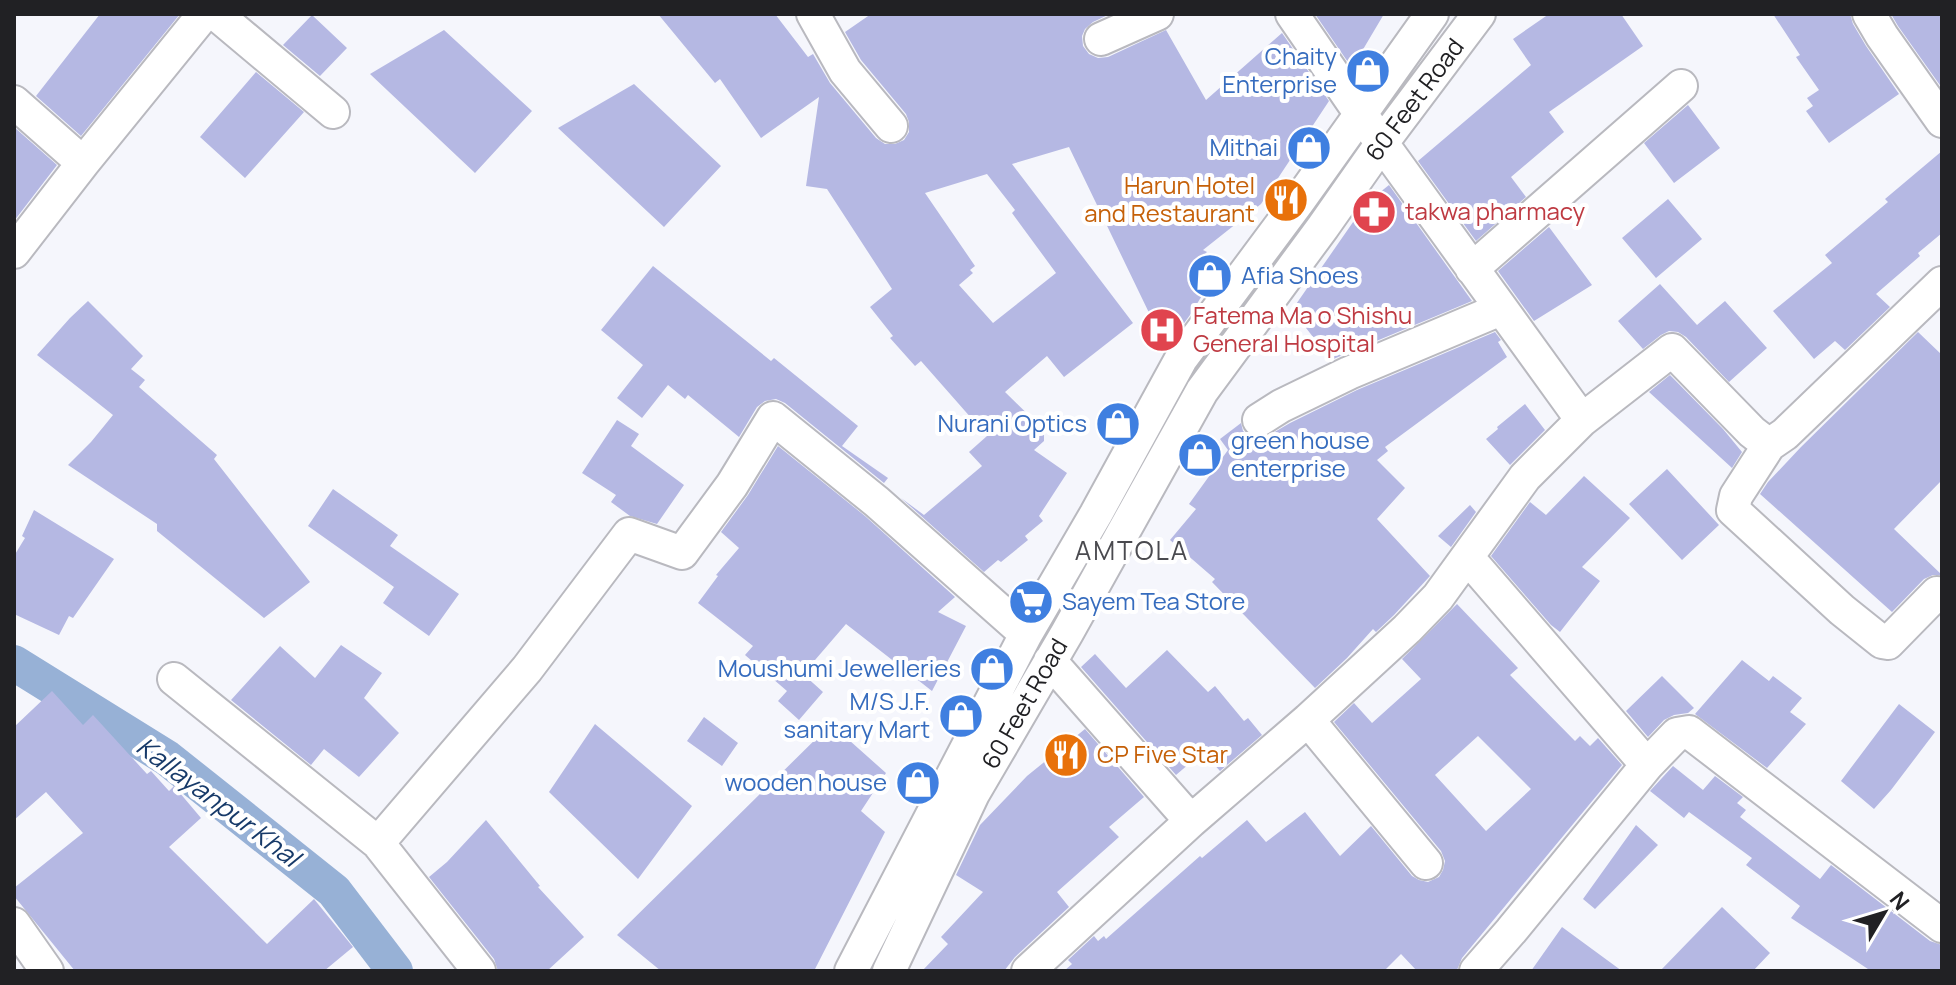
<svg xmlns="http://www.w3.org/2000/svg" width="1956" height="985" font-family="Manrope,sans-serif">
  <rect width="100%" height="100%" fill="#f5f6fc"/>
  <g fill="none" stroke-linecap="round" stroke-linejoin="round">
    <path stroke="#97b1d6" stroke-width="36" d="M14 663 167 758 334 891 395 971"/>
  </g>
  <path fill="#b5b8e3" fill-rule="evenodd" d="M100 14H180L81 136 36 96Z
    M658 14H775L808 57 813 54 830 83 876 138 885 144H895L904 140 909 132V122L906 114 861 60 845 32 871 14H1110L1093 22 1085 29 1082 36 1083 46 1089 54 1098 58 1108 57 1166 30 1206 100 1282 33 1329 101 1261 204 1203 250 1207 252 1192 266 1208 286 1190 315 1166 348 1069 147 1012 164 1133 323 1064 377 1047 356 1005 392 1044 430V441L1034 450 1067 473 1039 516 1043 521 1025 536 1028 540 1001 562 998 560 984 572 901 498 924 515 982 466 969 452 987 436 921 361 915 366 890 338 893 336 870 307 892 289 827 189 806 186 819 97 761 138 720 79 715 83ZM987 174 1015 210 1012 213 1056 273 993 323 959 285 973 273 970 270 975 266 925 193Z
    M1315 14H1384L1352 68Z
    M1549 14H1621L1643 46 1549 112 1564 132 1511 177 1526 197 1476 241 1418 161 1531 65 1513 39Z
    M1773 14H1850L1853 24 1866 46 1899 94 1829 143 1806 111 1813 106 1807 98 1819 90 1796 57 1800 55Z
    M1891 14H1942V88L1898 26Z
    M312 15 347 48 320 76 283 45Z
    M444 30 532 111 475 173 370 74Z
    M256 72 304 112 245 178 200 137Z
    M634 84 721 166 664 227 558 128Z
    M1688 105 1720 148 1674 183 1644 143Z
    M14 127 57 165 14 221Z
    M1942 151V233L1918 253 1920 256 1876 294 1890 307 1845 350 1835 341 1814 359 1773 311 1832 263 1825 255 1888 202 1885 199Z
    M1389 185 1472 301 1331 360 1292 310 1376 189 1379 193Z
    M1668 199 1702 239 1656 278 1622 238Z
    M1549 227 1592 285 1534 321 1498 271Z
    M653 266 771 361 774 358 858 426 842 446 888 478 884 483 785 403 776 399 765 401 757 407 739 437 688 395 685 399 668 385 642 418 617 398 643 365 601 330Z
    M1660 284 1697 325 1725 301 1767 348 1729 382 1686 337 1678 332 1669 331 1661 335 1643 349 1618 321Z
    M88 301 143 356 131 369 145 380 139 387 217 455 214 459 310 582 264 618 157 531V524L68 465 91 442 113 415 37 355 70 318Z
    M1495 332 1501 340 1498 342 1507 357 1385 447 1388 451 1377 460 1405 488 1377 519 1430 576 1394 615 1376 632 1373 629 1347 658 1315 688 1212 582 1215 579 1170 540 1196 509 1189 504 1228 450 1220 439 1241 423 1243 431 1251 437 1259 439 1268 436 1290 423 1357 390Z
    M1918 332 1942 355V480L1894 529 1942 575H1933L1924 579 1892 612 1760 494 1768 482 1801 447Z
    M1670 375 1723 429 1742 452 1732 468 1649 392Z
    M1525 404 1545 430 1510 465 1486 439 1498 429 1497 427Z
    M617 420 639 434 631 446 684 485 657 524 630 516 611 502 616 495 582 473Z
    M778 446 865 516 955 597 938 612 966 626 932 691 846 624 803 674 823 692 799 720 778 701 787 691 745 655 753 646 698 603 718 576 716 575 739 548 721 532 748 495Z
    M1667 469 1719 525 1682 560 1629 504Z
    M1584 476 1630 518 1582 567 1600 581 1560 632 1551 625 1491 556 1530 502 1546 515Z
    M333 489 398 535 390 546 459 594 429 636 383 603 394 587 308 526Z
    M1470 505 1476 512 1451 547 1438 536Z
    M34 510 114 559 73 618 69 616 59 635 14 614V556L25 538 22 536Z
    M1457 604 1518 668 1510 675 1575 741 1580 736 1590 746 1598 738 1622 765 1462 958 1457 970 1417 971 1401 954 1384 971H1064L1072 964 1068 960 1094 936 1098 941 1104 936 1106 939 1200 856 1202 858 1247 820 1266 842 1305 812 1340 856 1371 826 1412 876 1419 880 1428 882 1439 877 1443 870 1445 861 1441 851 1334 722 1354 703 1372 723 1421 679 1402 659ZM1478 736 1531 789 1486 831 1435 775Z
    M341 645 382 673 364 698 399 733 359 777 324 749 311 765 231 700 280 646 315 678Z
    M1167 650 1208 692 1215 686 1244 721 1248 718 1262 735 1220 771 1203 752 1176 775 1081 667 1095 654 1126 688Z
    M1742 660 1769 681 1773 676 1802 698 1790 712 1806 724 1767 768 1695 714Z
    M1662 676 1694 708 1688 713 1674 715 1664 720 1648 737 1626 711Z
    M52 691 83 725 93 715 147 774 151 771 169 791 174 786 201 818 169 847 267 944 314 899 353 947 324 971H75L14 896V888L83 833 46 792 14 820V727Z
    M1899 704 1935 732 1891 790 1874 809 1841 781Z
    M704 717 738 743 722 766 687 741Z
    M595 724 692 806 638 879 549 792Z
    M831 724 886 773 861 811 885 832 814 971H661L617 935Z
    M1085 729 1144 797 1109 827 1119 837 1057 892 1069 907 1015 957 1004 971H922L948 944 941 937 983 892 956 875 980 825 1027 776Z
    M1673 766 1703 790 1715 776 1743 797 1737 803 1746 810 1740 817 1820 879 1831 865 1930 941 1942 945V971H1871L1791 918 1800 906 1746 865 1752 858 1689 812 1684 818 1650 791Z
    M486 820 540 886 538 887 584 937 547 971H498L494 959 429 877 447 862Z
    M1636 825 1658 845 1595 909 1583 899Z
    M1722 907 1770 953 1753 971H1660Z
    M1562 927 1622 971H1531Z"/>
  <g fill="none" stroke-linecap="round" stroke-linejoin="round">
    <g stroke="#b9b9bf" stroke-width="36">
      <path id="minor" d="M216 14 333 112
        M813 14 845 71 891 126
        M1292 14 1360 113 1582 420
        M1869 14 1882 36 1942 121
        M1101 39 1157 14
        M14 102 83 163
        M14 252 83 163 204 14
        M1472 269 1681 86
        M1259 420 1281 406 1349 373 1501 309
        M1769 445 1736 496 1733 510 1842 610 1882 642 1888 643 1937 593
        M1468 558 1647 765 1511 931 1476 971
        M1050 661 1191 821
        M174 679 378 843
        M1308 720 1426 863
        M1647 765 1677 734 1689 732 1942 926
        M14 924 47 971
        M479 971 378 843 527 669 629 534 682 553 732 485 773 418 877 502 1026 634
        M851 971 1026 634 1096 514 1181 359 1298 202 1432 14
        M889 971 973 794 1067 633 1202 391 1323 227 1382 143 1479 14
        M1028 971 1191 821 1308 720 1407 629 1438 597 1525 477 1582 420 1672 350 1752 432 1769 445 1785 434 1942 283"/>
    </g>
    <use href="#minor" stroke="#fff" stroke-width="32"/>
  </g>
  <defs>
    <g id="shop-disc" transform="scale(2.3)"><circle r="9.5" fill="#3f7fe0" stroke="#fff"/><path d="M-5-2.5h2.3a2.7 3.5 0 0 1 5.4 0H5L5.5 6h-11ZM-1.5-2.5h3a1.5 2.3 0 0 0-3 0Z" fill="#fff"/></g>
    <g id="restaurant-disc" transform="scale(2.3)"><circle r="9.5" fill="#e8710a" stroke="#fff"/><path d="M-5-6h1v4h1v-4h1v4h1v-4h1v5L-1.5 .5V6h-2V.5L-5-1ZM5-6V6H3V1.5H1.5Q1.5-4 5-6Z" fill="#fff"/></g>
    <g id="pharmacy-disc" transform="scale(2.3)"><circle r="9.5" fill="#e0444e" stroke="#fff"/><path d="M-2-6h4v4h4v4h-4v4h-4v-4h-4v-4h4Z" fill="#fff"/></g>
    <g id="hospital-disc" transform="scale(2.3)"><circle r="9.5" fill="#e0444e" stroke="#fff"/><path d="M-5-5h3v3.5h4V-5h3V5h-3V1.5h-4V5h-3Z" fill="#fff"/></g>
    <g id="supermarket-disc" transform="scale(2.3)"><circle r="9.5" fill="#3f7fe0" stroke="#fff"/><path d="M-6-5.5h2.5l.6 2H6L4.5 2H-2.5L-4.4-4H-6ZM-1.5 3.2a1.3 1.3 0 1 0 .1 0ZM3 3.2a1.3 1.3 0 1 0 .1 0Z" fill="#fff"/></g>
  </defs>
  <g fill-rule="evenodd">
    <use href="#shop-disc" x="1368" y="71"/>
    <use href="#shop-disc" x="1309" y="148"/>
    <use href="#restaurant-disc" x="1286" y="200"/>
    <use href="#pharmacy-disc" x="1374" y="212"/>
    <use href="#shop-disc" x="1210" y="276"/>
    <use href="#hospital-disc" x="1162" y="330"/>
    <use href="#shop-disc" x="1118" y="424"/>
    <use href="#shop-disc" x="1200" y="455"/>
    <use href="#supermarket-disc" x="1031" y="602"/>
    <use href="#shop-disc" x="992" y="669"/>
    <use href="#shop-disc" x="961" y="716"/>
    <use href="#restaurant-disc" x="1066" y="755"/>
    <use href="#shop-disc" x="918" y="783"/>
  </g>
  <g text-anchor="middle" stroke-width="8" stroke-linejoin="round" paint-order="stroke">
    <g font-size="24" fill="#366cbe" stroke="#fff" text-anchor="end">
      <text x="1337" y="65">Chaity<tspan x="1337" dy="28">Enterprise</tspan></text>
      <text x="1278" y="156">Mithai</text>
      <text x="1241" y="284" text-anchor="start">Afia Shoes</text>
      <text x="1087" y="432">Nurani Optics</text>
      <text x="1231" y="449" text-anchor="start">green house<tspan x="1231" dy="28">enterprise</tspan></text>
      <text x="1062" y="610" text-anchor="start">Sayem Tea Store</text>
      <text x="961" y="677">Moushumi Jewelleries</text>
      <text x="930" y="710">M/S J.F.<tspan x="930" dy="28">sanitary Mart</tspan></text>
      <text x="887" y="791">wooden house</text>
    </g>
    <g font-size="24" fill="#212124" stroke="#fff">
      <text transform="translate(1415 100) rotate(-53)" y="8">60 Feet Road</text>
      <text transform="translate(1025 704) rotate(-60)" y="8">60 Feet Road</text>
    </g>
    <g font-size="24" fill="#c56008" stroke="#fff" text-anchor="end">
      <text x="1255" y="194">Harun Hotel<tspan x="1255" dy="28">and Restaurant</tspan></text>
      <text x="1097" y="763" text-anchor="start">CP Five Star</text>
    </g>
    <g font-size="24" fill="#be3a42" stroke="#fff" text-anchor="start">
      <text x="1405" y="220">takwa pharmacy</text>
      <text x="1193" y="324">Fatema Ma o Shishu<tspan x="1193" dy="28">General Hospital</tspan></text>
    </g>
    <g font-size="26" letter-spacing="2" fill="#4a4a4f" stroke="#fff">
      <text x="1132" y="560">AMTOLA</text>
    </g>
    <g font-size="26" font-style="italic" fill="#173a69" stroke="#fff">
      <text transform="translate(218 802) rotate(37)" y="9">Kallayanpur Khal</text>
    </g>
  </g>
  <rect width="1956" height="985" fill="none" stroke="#212124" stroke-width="32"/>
  <g transform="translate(1884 913) rotate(52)" stroke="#ffffff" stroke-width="6" paint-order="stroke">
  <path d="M0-6L14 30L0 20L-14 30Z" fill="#212124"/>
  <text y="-12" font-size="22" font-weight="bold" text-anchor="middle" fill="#212124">N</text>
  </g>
</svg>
